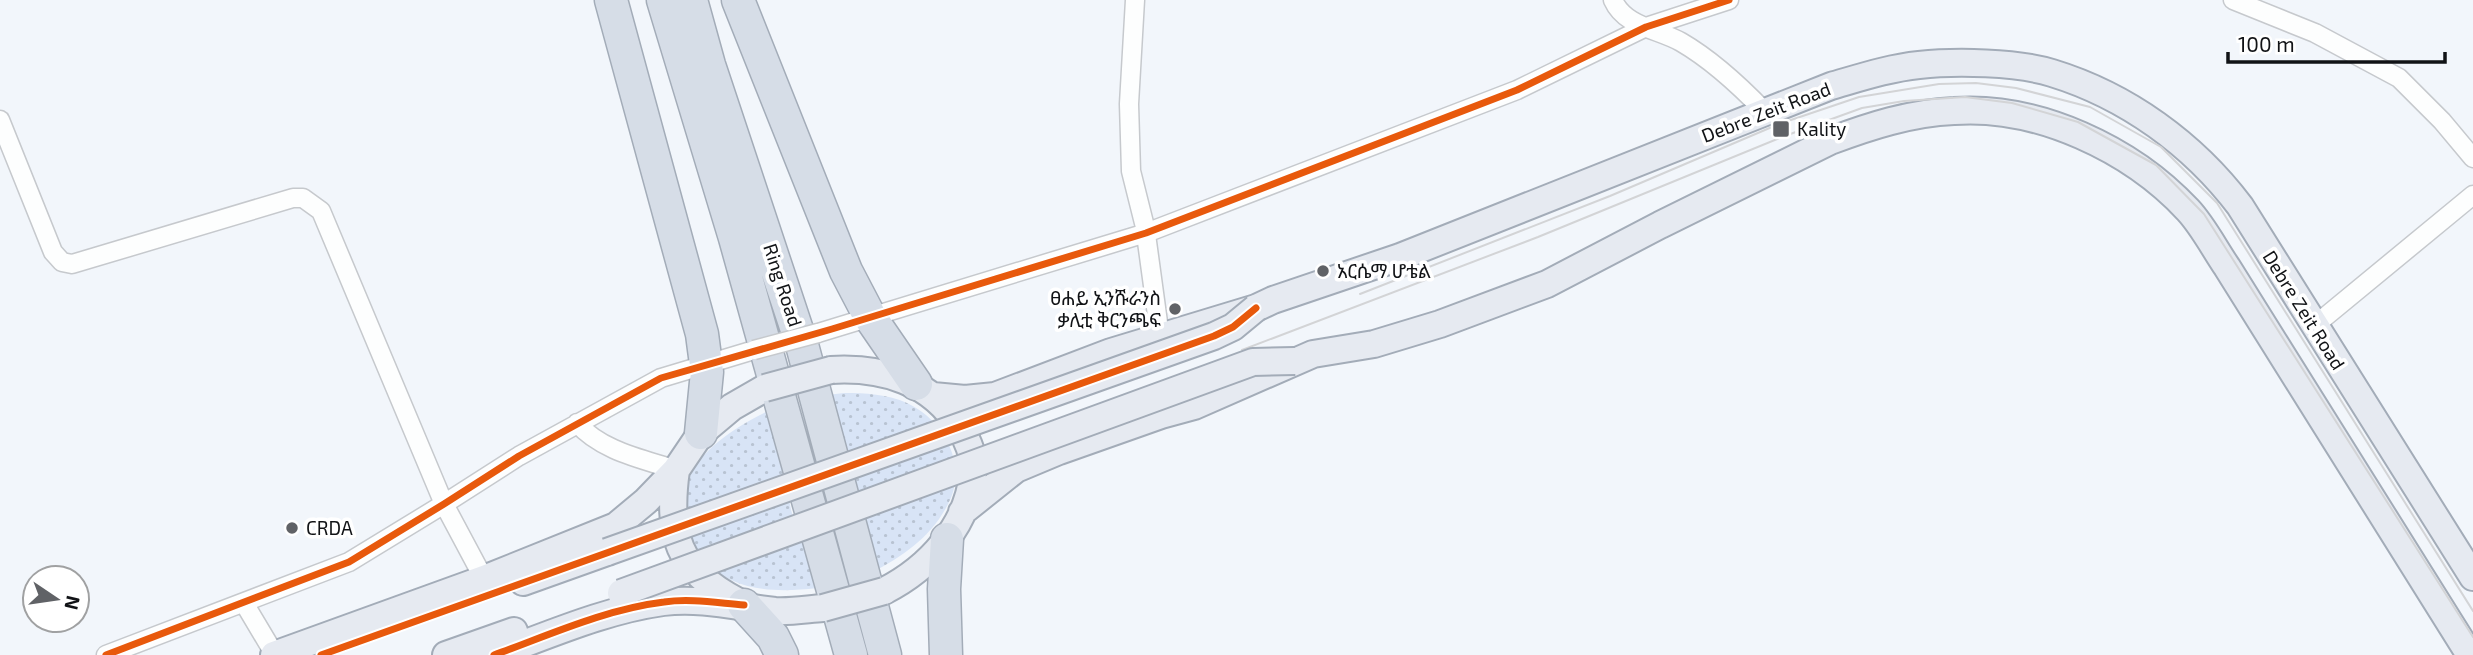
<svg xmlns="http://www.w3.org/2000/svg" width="2473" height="655" font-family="'Exo 2','Noto Sans Ethiopic',sans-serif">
  <defs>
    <pattern id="grass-dots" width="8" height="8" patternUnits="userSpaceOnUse" patternTransform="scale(1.75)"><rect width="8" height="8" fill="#d8e4f6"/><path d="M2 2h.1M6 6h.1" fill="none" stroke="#b8c3d2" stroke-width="1.8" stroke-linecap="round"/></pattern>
  </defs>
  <rect width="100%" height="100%" fill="#f2f6fb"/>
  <path fill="url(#grass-dots)" d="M844 393C865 393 888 394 907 403 946 421 969 468 947 506 930 538 903 556 871 573L819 396Z
    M766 412 781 456 791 510 794 519 803 528 817 588C776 593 734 592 703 560 699 555 692 550 690 544 688 537 687 530 686 523 685 515 681 504 682 497 690 455 732 429 766 412Z"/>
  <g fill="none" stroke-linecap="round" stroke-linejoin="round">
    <g stroke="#c6c9cd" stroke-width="21">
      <path id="street" d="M1135 0 1129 104 1131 171 1145 227 1160 337
        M1613 0C1625 27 1658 29 1681 42 1712 60 1739 85 1764 111
        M2233 0 2315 33 2399 78 2442 121 2473 158
        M0 120 53 252 62 262 72 264 293 198H303L321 211 444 504 484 579
        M2314 326 2473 195
        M818 333 1146 233 1517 90 1646 27 1729 0
        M577 423C601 451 643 459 676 470
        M244 603 275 655
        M106 655 349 562 444 504 519 456 661 378 754 350"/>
    </g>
    <g stroke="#a3acb8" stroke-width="30">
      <path id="primary" d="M831 370C882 367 932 381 960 428 968 441 975 457 973 473 968 526 929 568 884 591
        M933 396 965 399 995 396 1111 352 1256 308 1273 300 1400 257 1831 86C1859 78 1889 68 1919 65 1955 61 2017 62 2052 73 2127 96 2193 144 2240 206L2473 577
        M676 470C667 534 677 570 737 601
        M962 512 1016 469 1059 451 1161 415 1194 406 1313 354 1374 344 1440 324 1547 284 1660 225 1830 141C1870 126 1910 113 1954 111 2038 105 2131 149 2188 210 2203 226 2214 248 2227 267L2470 655
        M523 582 607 552
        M274 655 484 579 616 526 646 501 676 470 701 433 732 407 765 388
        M446 655 514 631
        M494 655C549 635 605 610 663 602 701 597 738 607 775 611 791 612 808 609 823 608"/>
    </g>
    <g stroke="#a3acb8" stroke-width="35">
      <path id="highway" d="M611 0 702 334 707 372 701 433
        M663 0 735 238 851 655
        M691 0 709 65 802 345 885 655
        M738 0 846 271 870 317 916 384
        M744 605 773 637 782 655
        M946 655 944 589 947 539"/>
    </g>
    <use href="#street" stroke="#fdfefe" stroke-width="18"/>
    <use href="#primary" stroke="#e6eaf1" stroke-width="26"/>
    <use href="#highway" stroke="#d6dde7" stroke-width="32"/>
    <path stroke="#d3d4d6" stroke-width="2" d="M1360 294 1610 196 1779 124 1859 97 1939 84 1976 83 2016 88 2090 107 2161 147 2217 203 2473 611
      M1242 350 1538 237 1782 137 1862 108 1904 101 1965 97 2012 103 2078 122 2156 165 2204 214 2473 637"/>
    <g stroke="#c6c9cd" stroke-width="21" stroke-linecap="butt">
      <path id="street-bridge" d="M754 350 818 333"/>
    </g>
    <g stroke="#a3acb8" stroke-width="30" stroke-linecap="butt">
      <path id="primary-bridge" d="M765 388 831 370
        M607 552 1214 336 1233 327 1256 308
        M621 593 1253 362 1295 361
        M823 608 884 591"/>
    </g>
    <use href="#street-bridge" stroke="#fdfefe" stroke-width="18"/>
    <use href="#primary-bridge" stroke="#e6eaf1" stroke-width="26"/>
    <g stroke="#fff" stroke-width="11">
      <path id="cycleway" d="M106 655 349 562 444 504 519 456 661 378 832 329 1146 233 1517 90 1646 27 1729 0
        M321 655 1214 336 1233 327 1256 308
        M494 655C549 635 606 609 664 602 690 598 718 603 744 605"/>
    </g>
    <use href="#cycleway" stroke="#e8590c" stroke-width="7"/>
  </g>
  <g fill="#606266" stroke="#fff" stroke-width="2.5">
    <rect x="1772" y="120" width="18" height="18" rx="3.5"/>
    <circle cx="1323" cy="271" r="7"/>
    <circle cx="1175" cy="309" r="7"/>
    <circle cx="292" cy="528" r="7"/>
  </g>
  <g text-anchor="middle" stroke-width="7" stroke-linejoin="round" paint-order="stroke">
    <g font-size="19" fill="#111316" stroke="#fff">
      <text transform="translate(1766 112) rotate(-21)" y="7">Debre Zeit Road</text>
      <text transform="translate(783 285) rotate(72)" y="7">Ring Road</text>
      <text transform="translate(2304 310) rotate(58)" y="7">Debre Zeit Road</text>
    </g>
    <g font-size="19" fill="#111316" stroke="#fff" text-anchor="start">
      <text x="1797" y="136">Kality</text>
      <text x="1337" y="278">አርሴማ ሆቴል</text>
      <text x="1161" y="305" text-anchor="end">ፀሐይ ኢንሹራንስ<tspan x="1161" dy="22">ቃሊቲ ቅርንጫፍ</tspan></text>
      <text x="306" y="535">CRDA</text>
    </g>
  </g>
  <g transform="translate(56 599) rotate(103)"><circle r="33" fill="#ffffff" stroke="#a0a1a2" stroke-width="2"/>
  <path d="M0-5L12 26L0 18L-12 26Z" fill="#606266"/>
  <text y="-10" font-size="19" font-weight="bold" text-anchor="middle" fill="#111316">N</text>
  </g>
  <path d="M2228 52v10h217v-10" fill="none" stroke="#111316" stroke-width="3.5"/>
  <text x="2238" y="52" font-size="21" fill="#111316" stroke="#ffffff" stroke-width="5" paint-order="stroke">100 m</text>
</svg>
